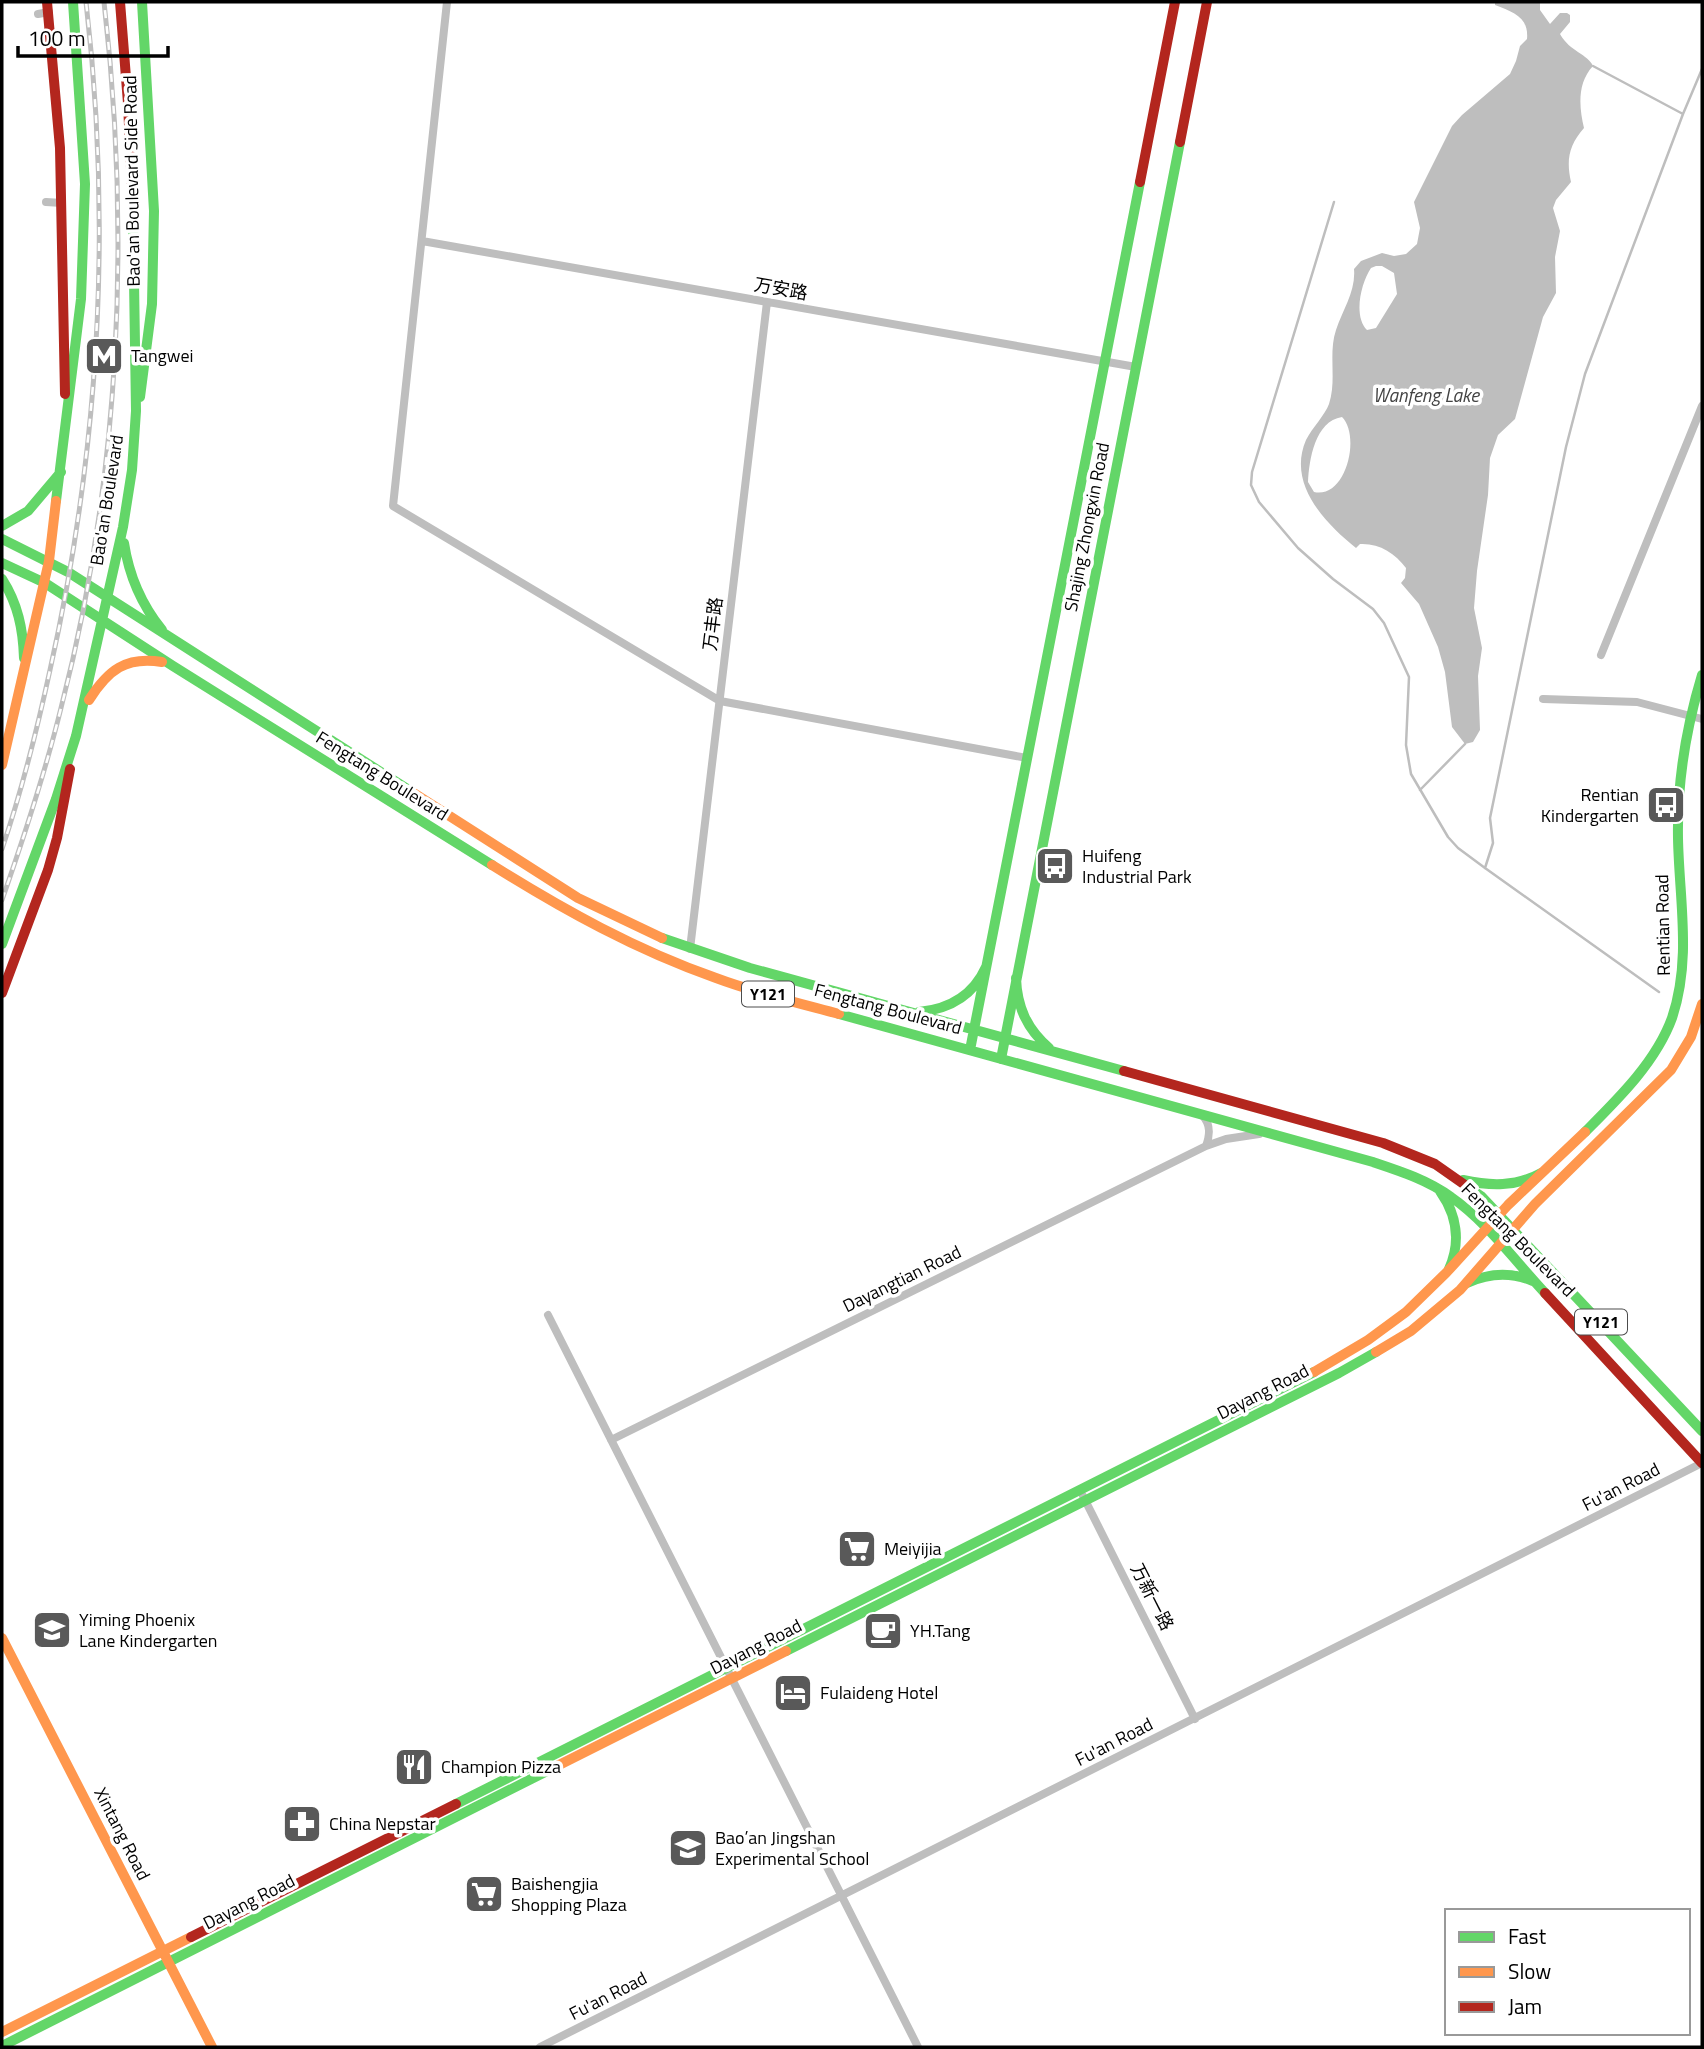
<svg xmlns="http://www.w3.org/2000/svg" width="1704" height="2049" font-family="'Titillium Web','Noto Sans SC',sans-serif">
  <rect width="100%" height="100%" fill="#fff"/>
  <path fill="#bebebe" fill-rule="evenodd" d="M1495 2H1540V10L1550 24 1560 13H1567L1570 15V22L1560 34C1570 52 1588 54 1593 66 1577 83 1579 107 1584 128 1569 145 1566 160 1571 182L1556 200 1553 208 1560 231 1555 257 1556 293 1543 317 1515 419 1498 435 1490 458 1488 495 1477 571 1474 608 1482 648 1478 676 1480 730 1473 742 1465 744 1452 727 1445 672 1438 647 1419 604 1401 583 1405 578 1406 568C1395 553 1379 543 1360 544L1356 548C1325 523 1287 484 1306 440 1312 428 1325 415 1329 404 1337 380 1328 354 1336 330 1343 309 1356 291 1354 269L1361 261 1382 253 1394 256 1406 254 1417 244 1420 228 1414 202 1452 126 1462 115 1510 74 1516 61 1520 46 1527 39C1529 17 1513 12 1495 5ZM1376 266H1382L1394 273 1397 294 1376 328 1367 330C1353 316 1361 283 1371 268ZM1342 417C1361 436 1346 499 1314 492L1308 482C1309 460 1315 421 1342 417Z"/>
  <g fill="none" stroke-linecap="round" stroke-linejoin="round">
    <path stroke="#bebebe" stroke-width="2.5" d="M1593 66 1683 114
      M1334 202 1252 472 1251 485 1259 502 1298 548 1333 579 1373 609 1384 623 1409 677 1406 745 1411 774 1448 837 1458 848 1485 868 1659 992
      M1420 790 1465 744
      M1485 868 1493 843 1490 818 1566 447 1585 374 1683 114 1702 69"/>
    <path stroke="#bebebe" stroke-width="8" d="M447 2 393 506 720 701 1027 758
      M38 14 49 12
      M46 202 62 203
      M422 241 1136 367
      M1601 655 1702 406
      M1543 699 1637 702 1702 719
      M690 949 767 302
      M1203 1116C1211 1125 1210 1135 1206 1146
      M548 1315 918 2047
      M611 1440 1206 1146 1226 1139 1259 1134
      M1083 1496 1195 1719
      M540 2047 1702 1463"/>
    <path stroke="#63d668" stroke-width="10" d="M140 397 152 304 154 211 142 2
      M56 501 81 299 85 184 73 2
      M2 526 28 511 61 472
      M2 539 68 572 412 792
      M124 543C129 576 141 604 162 630
      M2 563 45 583 173 666 492 865
      M2 579C18 604 23 629 24 658
      M662 938 750 968 1124 1071
      M2 944 56 799 76 736 123 527 132 470 136 411 133 214
      M1016 978C1017 1007 1027 1029 1049 1048
      M919 1012C950 1009 973 996 986 967
      M839 1014 1373 1162C1400 1171 1428 1180 1451 1197 1486 1221 1516 1262 1545 1293
      M970 1050 1140 182
      M1001 1059 1180 142
      M1585 1132C1618 1099 1656 1062 1672 1018 1692 959 1679 898 1678 838 1677 782 1686 728 1702 675
      M1463 1180C1490 1186 1516 1187 1541 1173
      M1465 1185 1481 1196 1702 1431
      M1440 1191C1457 1215 1461 1242 1449 1269
      M1467 1283C1489 1273 1511 1272 1533 1281
      M786 1651 1339 1373 1376 1352
      M456 1804 1314 1372
      M2 2046 559 1765"/>
    <path stroke="#ff974d" stroke-width="10" d="M89 700C108 670 126 656 162 662
      M2 765 49 561 56 501
      M412 792 578 898 662 938
      M492 865C564 910 636 950 716 978 756 993 798 1003 839 1014
      M1376 1352 1411 1331 1460 1290 1535 1204 1671 1070 1691 1037 1702 1004
      M1314 1372 1368 1340 1406 1312 1446 1273 1508 1205 1585 1132
      M2 1638 212 2047
      M559 1765 786 1651
      M2 2032 191 1937"/>
    <path stroke="#b3261e" stroke-width="10" d="M47 2 60 148 65 394
      M120 2 128 103 133 214
      M1180 142 1207 2
      M1140 182 1175 2
      M2 993 48 870 57 838 70 769
      M1124 1071 1383 1143 1435 1164 1465 1185
      M1545 1293 1702 1463
      M191 1937 456 1804"/>
    <g stroke="#bebebe" stroke-width="5">
      <path id="rail" d="M2 849C22 790 37 730 50 670 99 451 112 225 86 2
        M2 900C24 837 45 773 61 708 120 480 131 235 104 2"/>
    </g>
    <use href="#rail" stroke="#fff" stroke-width="2.5" stroke-dasharray="8" stroke-linecap="butt"/>
  </g>
  <defs>
    <g id="metro-square" transform="scale(2.0125)"><rect x="-9" y="-9" width="18" height="18" rx="4" fill="#595959" stroke="#fff"/><path d="M-5.5 5V-5H-3L0 0L3-5H5.5V5H3V-.5L0 4L-3-.5V5Z" fill="#fff"/></g>
    <g id="bus-square" transform="scale(2.0125)"><rect x="-9" y="-9" width="18" height="18" rx="4" fill="#595959" stroke="#fff"/><path d="M-5-6H5V4H4V6H2V4H-2V6H-4V4H-5ZM-3.5-4V0h7V-4ZM-3.5 1.2v1.5H-2V1.2ZM2 1.2v1.5H3.5V1.2Z" fill="#fff"/></g>
    <g id="supermarket-square" transform="scale(2.0125)"><rect x="-9" y="-9" width="18" height="18" rx="4" fill="#595959" stroke="#fff"/><path d="M-6-5.5h2.5l.6 2H6L4.5 2H-2.5L-4.4-4H-6ZM-1.5 3.2a1.3 1.3 0 1 0 .1 0ZM3 3.2a1.3 1.3 0 1 0 .1 0Z" fill="#fff"/></g>
    <g id="school-square" transform="scale(2.0125)"><rect x="-9" y="-9" width="18" height="18" rx="4" fill="#595959" stroke="#fff"/><path d="M0-5L7-2L0 1L-7-2ZM-4 1L0 2.5L4 1V4Q0 6-4 4Z" fill="#fff"/></g>
    <g id="cafe-square" transform="scale(2.0125)"><rect x="-9" y="-9" width="18" height="18" rx="4" fill="#595959" stroke="#fff"/><path d="M-5.5-4.5H6V0H3Q3 3.5 0 3.5H-2.5Q-5.5 3.5-5.5 0ZM3-3.2v2h1.7v-2ZM-6 4.5H4V6H-6Z" fill="#fff"/></g>
    <g id="hotel-square" transform="scale(2.0125)"><rect x="-9" y="-9" width="18" height="18" rx="4" fill="#595959" stroke="#fff"/><path d="M-6-4.5h1.5V1H6V5H4.5V3h-9V5H-6ZM-4 0a1.8 1.8 0 1 1 3.6 0ZM.5 0V-2.5h3Q6-2.5 6 0Z" fill="#fff"/></g>
    <g id="restaurant-square" transform="scale(2.0125)"><rect x="-9" y="-9" width="18" height="18" rx="4" fill="#595959" stroke="#fff"/><path d="M-5-6h1v4h1v-4h1v4h1v-4h1v5L-1.5 .5V6h-2V.5L-5-1ZM5-6V6H3V1.5H1.5Q1.5-4 5-6Z" fill="#fff"/></g>
    <g id="pharmacy-square" transform="scale(2.0125)"><rect x="-9" y="-9" width="18" height="18" rx="4" fill="#595959" stroke="#fff"/><path d="M-2-6h4v4h4v4h-4v4h-4v-4h-4v-4h4Z" fill="#fff"/></g>
  </defs>
  <g fill-rule="evenodd">
    <use href="#metro-square" x="104" y="356"/>
    <use href="#bus-square" x="1666" y="805"/>
    <use href="#bus-square" x="1055" y="866"/>
    <use href="#supermarket-square" x="857" y="1549"/>
    <use href="#school-square" x="52" y="1630"/>
    <use href="#cafe-square" x="883" y="1631"/>
    <use href="#hotel-square" x="793" y="1693"/>
    <use href="#restaurant-square" x="414" y="1767"/>
    <use href="#pharmacy-square" x="302" y="1824"/>
    <use href="#school-square" x="688" y="1848"/>
    <use href="#supermarket-square" x="484" y="1894"/>
  </g>
  <g text-anchor="middle" stroke-width="7" stroke-linejoin="round" paint-order="stroke">
    <g fill="#fff" stroke="#4c4c4c" stroke-width="2">
      <rect x="742" y="981.5" width="52" height="25" rx="5"/>
      <rect x="1575" y="1309.5" width="52" height="25" rx="5"/>
    </g>
    <g font-size="16" font-weight="bold" fill="#000">
      <text x="768" y="1000">Y121</text>
      <text x="1601" y="1328">Y121</text>
    </g>
    <g font-size="18" fill="#000" stroke="#fff">
      <text transform="translate(132 181) rotate(-91)" y="6">Bao'an Boulevard Side Road</text>
      <text transform="translate(781 289) rotate(10)" y="6">万安路</text>
      <text transform="translate(107 500) rotate(-81)" y="6">Bao'an Boulevard</text>
      <text transform="translate(1087 527) rotate(-79)" y="6">Shajing Zhongxin Road</text>
      <text transform="translate(713 624) rotate(-83)" y="6">万丰路</text>
      <text transform="translate(382 776) rotate(32)" y="6">Fengtang Boulevard</text>
      <text transform="translate(1663 925) rotate(-91)" y="6">Rentian Road</text>
      <text transform="translate(888 1009) rotate(15)" y="6">Fengtang Boulevard</text>
      <text transform="translate(1518 1240) rotate(45)" y="6">Fengtang Boulevard</text>
      <text transform="translate(902 1279) rotate(-26)" y="6">Dayangtian Road</text>
      <text transform="translate(1263 1392) rotate(-27)" y="6">Dayang Road</text>
      <text transform="translate(1621 1487) rotate(-27)" y="6">Fu'an Road</text>
      <text transform="translate(1152 1597) rotate(63)" y="6">万新一路</text>
      <text transform="translate(756 1647) rotate(-27)" y="6">Dayang Road</text>
      <text transform="translate(1114 1742) rotate(-27)" y="6">Fu'an Road</text>
      <text transform="translate(122 1834) rotate(63)" y="6">Xintang Road</text>
      <text transform="translate(249 1902) rotate(-27)" y="6">Dayang Road</text>
      <text transform="translate(608 1996) rotate(-27)" y="6">Fu'an Road</text>
    </g>
    <g font-size="18" fill="#000" stroke="#fff" text-anchor="start">
      <text x="131" y="362">Tangwei</text>
      <text x="1639" y="801" text-anchor="end">Rentian<tspan x="1639" dy="21">Kindergarten</tspan></text>
      <text x="1082" y="862">Huifeng<tspan x="1082" dy="21">Industrial Park</tspan></text>
      <text x="884" y="1555">Meiyijia</text>
      <text x="79" y="1626">Yiming Phoenix<tspan x="79" dy="21">Lane Kindergarten</tspan></text>
      <text x="910" y="1637">YH.Tang</text>
      <text x="820" y="1699">Fulaideng Hotel</text>
      <text x="441" y="1773">Champion Pizza</text>
      <text x="329" y="1830">China Nepstar</text>
      <text x="715" y="1844">Bao’an Jingshan<tspan x="715" dy="21">Experimental School</tspan></text>
      <text x="511" y="1890">Baishengjia<tspan x="511" dy="21">Shopping Plaza</tspan></text>
    </g>
    <g font-size="19" font-style="italic" fill="#434343" stroke="#fff">
      <text x="1426" y="402">Wanfeng Lake</text>
    </g>
  </g>
  <rect width="1704" height="2049" fill="none" stroke="#000000" stroke-width="7"/>
  <rect x="1445" y="1909" width="245" height="126" fill="#ffffff" stroke="#999999" stroke-width="2"/>
  <rect x="1459" y="1932" width="35" height="10" fill="#63d668" stroke="#999999" stroke-width="2"/>
  <text x="1508" y="1944" font-size="21" fill="#000000">Fast</text>
  <rect x="1459" y="1967" width="35" height="10" fill="#ff974d" stroke="#999999" stroke-width="2"/>
  <text x="1508" y="1979" font-size="21" fill="#000000">Slow</text>
  <rect x="1459" y="2002" width="35" height="10" fill="#b3261e" stroke="#999999" stroke-width="2"/>
  <text x="1508" y="2014" font-size="21" fill="#000000">Jam</text>
  <path d="M18 46v10h150v-10" fill="none" stroke="#000000" stroke-width="3.5"/>
  <text x="28" y="46" font-size="21" fill="#000000" stroke="#ffffff" stroke-width="5" paint-order="stroke">100 m</text>
</svg>
